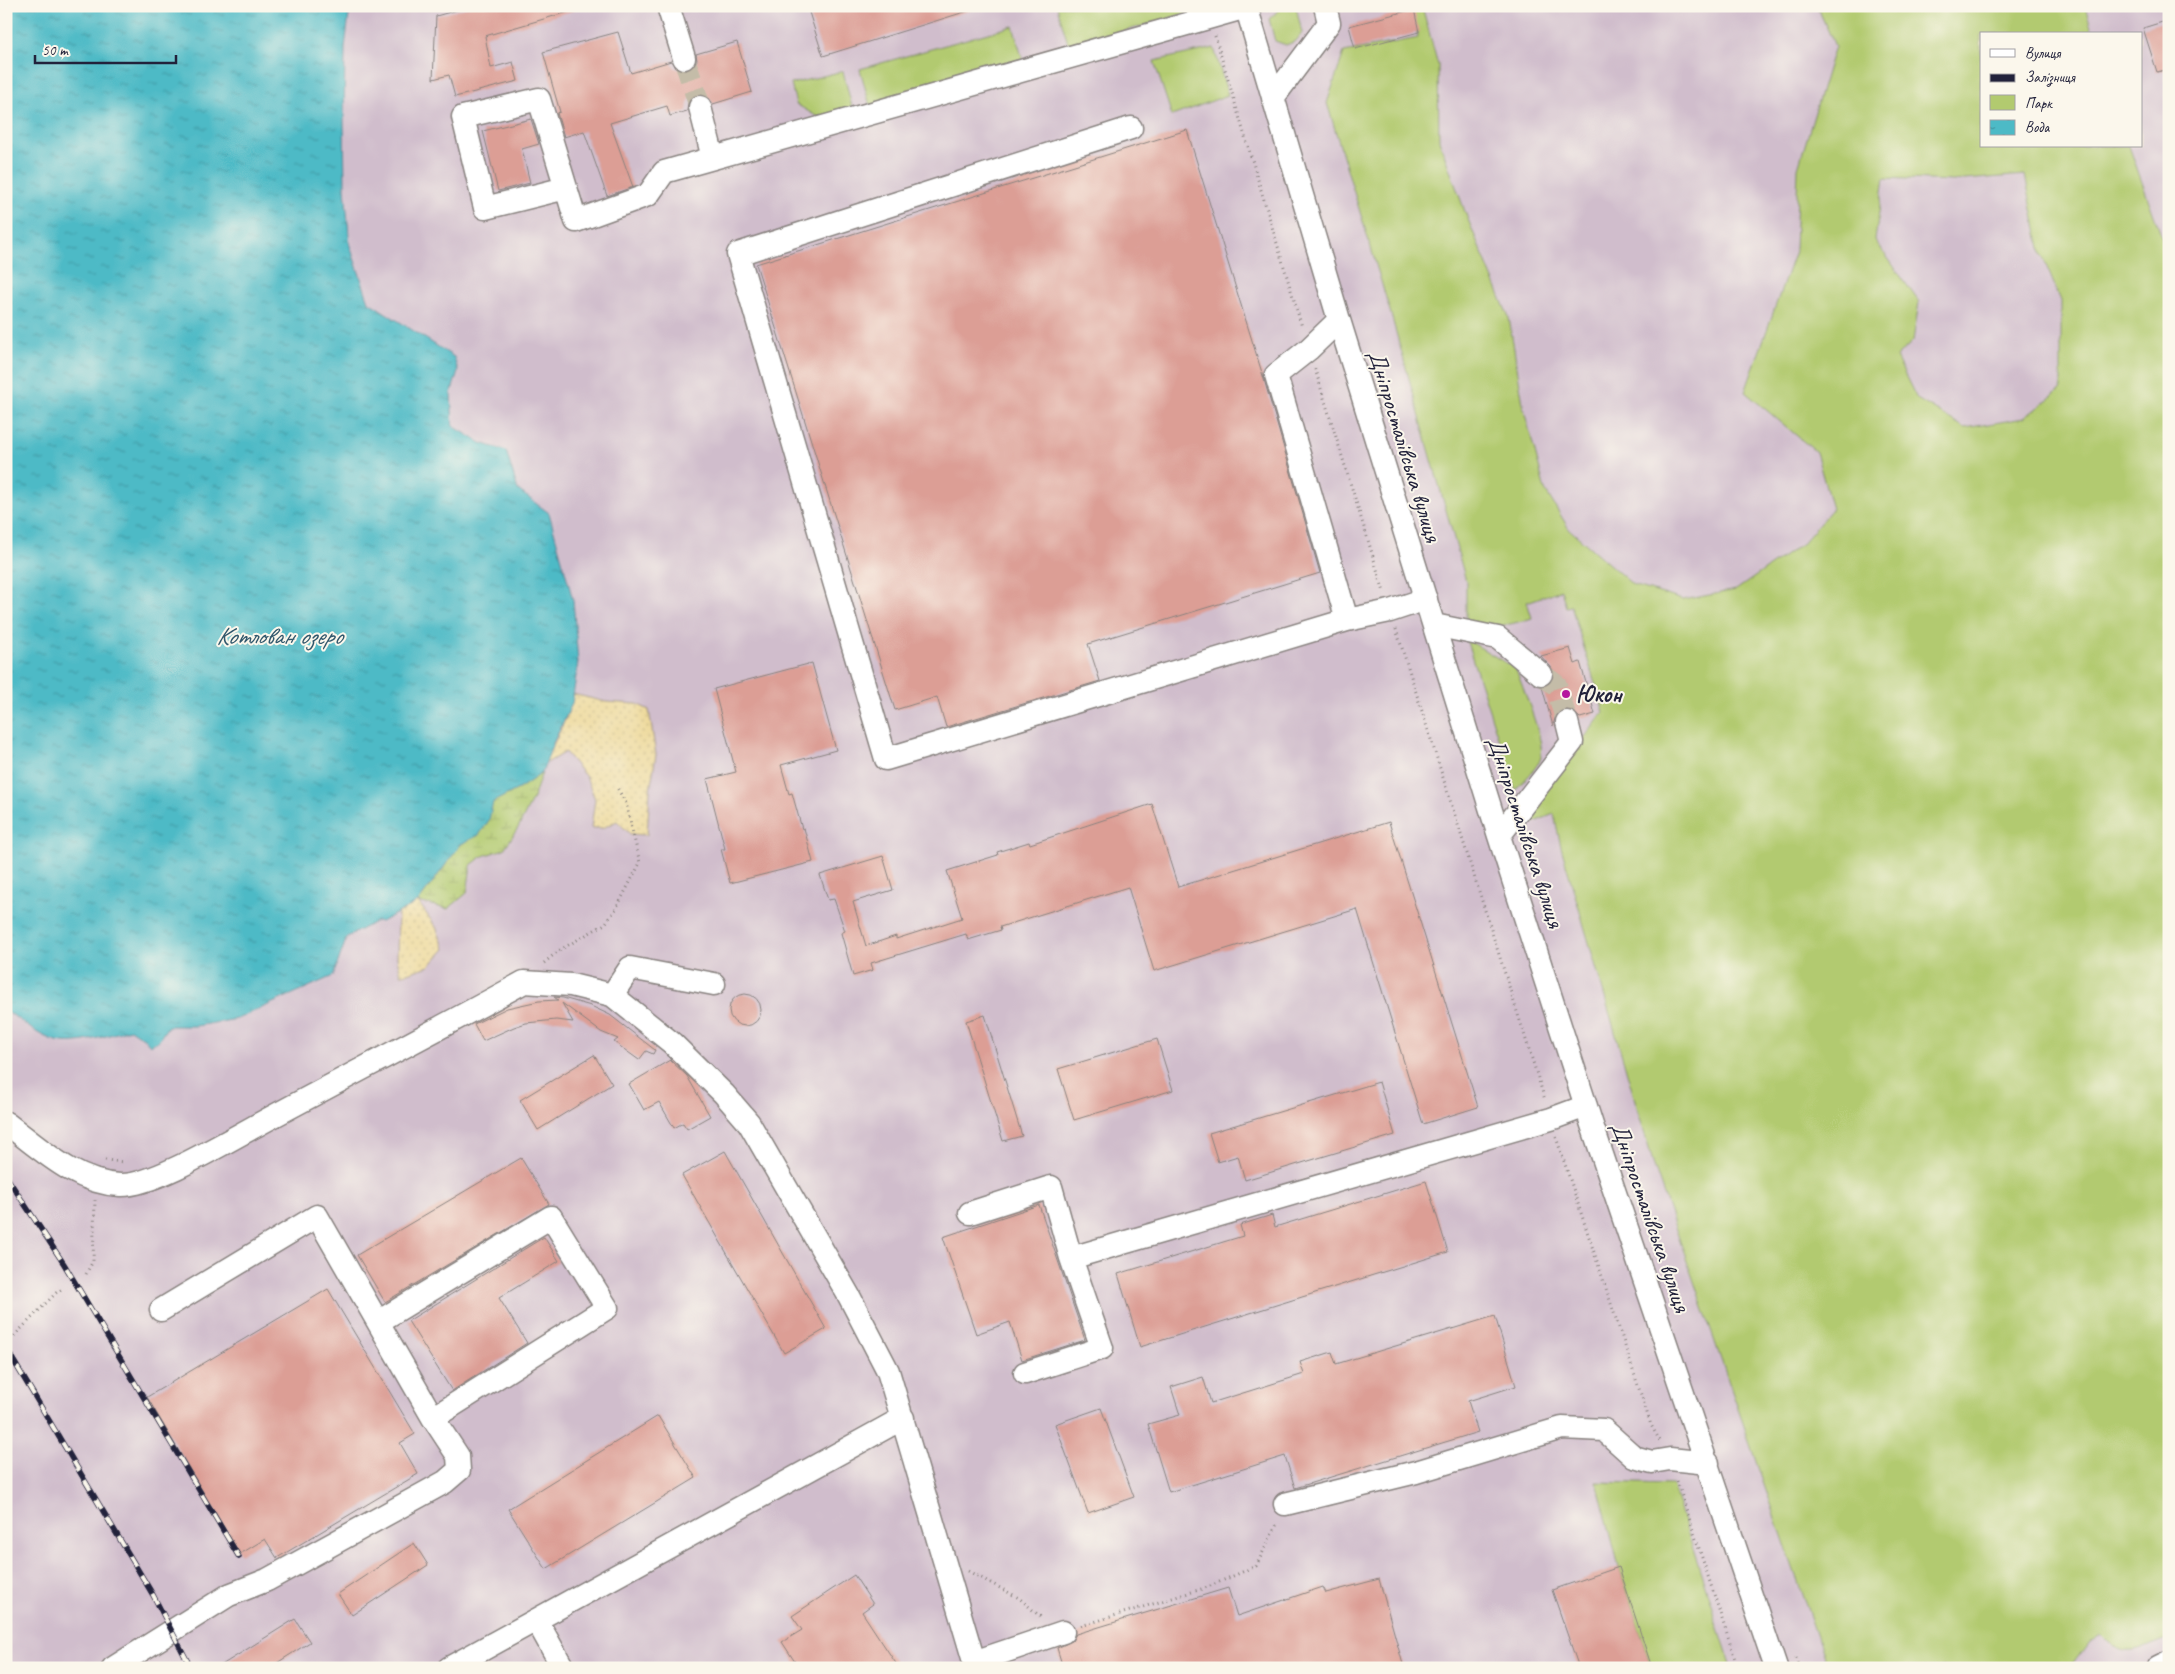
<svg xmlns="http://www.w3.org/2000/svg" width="2175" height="1674" font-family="Caveat,sans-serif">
  <defs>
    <pattern id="wetland-marsh" width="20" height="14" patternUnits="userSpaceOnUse" patternTransform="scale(1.25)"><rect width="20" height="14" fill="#b2ca6f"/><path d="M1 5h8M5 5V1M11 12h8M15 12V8" fill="none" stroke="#99ad61"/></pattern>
    <pattern id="sand-dots" width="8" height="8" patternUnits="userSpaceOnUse" patternTransform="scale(1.25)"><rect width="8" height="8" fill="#eeda9e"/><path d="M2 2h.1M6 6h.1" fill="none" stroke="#ccbb89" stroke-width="1.8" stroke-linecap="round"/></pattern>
    <pattern id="water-ripples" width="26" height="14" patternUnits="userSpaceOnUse" patternTransform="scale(1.25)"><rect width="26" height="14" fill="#4dbac6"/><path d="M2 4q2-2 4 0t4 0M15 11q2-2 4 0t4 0" fill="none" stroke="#4097a2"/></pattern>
  </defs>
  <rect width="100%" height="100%" fill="#fbf7ec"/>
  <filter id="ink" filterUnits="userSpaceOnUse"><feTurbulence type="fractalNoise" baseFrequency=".02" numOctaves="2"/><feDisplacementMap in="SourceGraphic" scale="10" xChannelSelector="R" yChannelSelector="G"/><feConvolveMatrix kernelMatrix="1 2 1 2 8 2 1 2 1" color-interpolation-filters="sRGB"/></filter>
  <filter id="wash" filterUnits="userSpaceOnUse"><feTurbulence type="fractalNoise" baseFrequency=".0096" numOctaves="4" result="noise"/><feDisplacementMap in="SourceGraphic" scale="20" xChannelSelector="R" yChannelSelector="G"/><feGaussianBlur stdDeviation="1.12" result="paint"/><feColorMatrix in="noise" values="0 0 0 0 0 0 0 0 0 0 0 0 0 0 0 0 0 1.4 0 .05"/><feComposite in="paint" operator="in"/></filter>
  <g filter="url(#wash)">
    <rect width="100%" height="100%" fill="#ede3c3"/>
    <path fill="#d0bdcc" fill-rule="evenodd" d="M6 6H2169V1659L2150 1668H6ZM1981 34H2141V146H1981Z"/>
    <path fill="#b2ca6f" stroke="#6a7655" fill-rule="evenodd" d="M1057 6H1197L1198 10 1069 47Z
      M1278 6H1296L1302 33 1296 41 1286 45 1275 41 1269 19 1279 10Z
      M1410 6H1422L1438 65 1439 140 1467 217 1509 318 1524 410 1545 490 1569 529 1633 585 1683 600 1736 590 1803 543 1832 509 1816 452 1745 392 1795 251 1798 168 1835 46 1817 6H2085L2093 34H1981V146H2129L2169 257V1638C2140 1648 2125 1661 2101 1635L2090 1642 2071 1668H1822L1826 1663 1655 1169 1561 847 1554 814 1532 823 1526 814 1604 712 1571 606 1566 607 1561 590 1527 602 1532 618C1503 627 1495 628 1466 621V581L1390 311 1327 103 1344 52 1418 38ZM2025 175 2041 253 2061 301V389L2024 418 1965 428 1917 399 1896 357 1913 341 1919 302 1875 240 1884 178 1953 181Z
      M1013 26 1024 64 870 106 860 69Z
      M1214 48 1228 95 1172 116 1154 61Z
      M843 71 854 115 826 122 796 104 791 84Z
      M1466 639 1516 669C1522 686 1545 741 1541 756 1538 769 1523 781 1515 790Z
      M1597 1482 1672 1484 1732 1668H1652L1619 1567Z"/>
    <path fill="url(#wetland-marsh)" stroke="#6a7655" d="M542 773 533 798 518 828 504 849 483 856 471 865 467 893 448 909 418 902 461 844 479 835 489 820 492 802 520 788Z"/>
    <path fill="url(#sand-dots)" stroke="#887e6c" d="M573 694 606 702 637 704 649 710 656 755 650 790 647 835 630 834 617 821 603 828H591L595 799 586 777 565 752 545 764C553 741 570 717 573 694Z
      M418 902 436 927 445 949 429 966 401 975 397 958 398 913Z"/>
    <path fill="url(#water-ripples)" stroke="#386e80" d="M6 6H350L345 48 344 120 345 188 350 246 369 302 454 357 458 371 451 394 453 426 481 443 506 451 518 490 549 513 573 600 578 662 572 704 553 743 542 773 520 788 493 802 489 820 479 835 461 844 418 902 381 922 377 921 347 937 333 976 237 1019 196 1026H168L158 1041 150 1045 145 1039 130 1029C109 1035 78 1046 57 1041 39 1037 21 1021 6 1010Z"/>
    <g id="blocks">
      <path fill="#dc9e95" d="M472 6H574L575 10 485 36 491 68 513 62 518 81 455 97 449 75 433 79 436 16Z
        M807 6H971V10L823 56Z
        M1414 9 1419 32 1355 49 1349 26Z
        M2169 20V69L2157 72 2143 28Z
        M618 32 631 73 671 61 675 68 687 71 694 67 697 60 696 54 737 42 752 92 713 104 709 98 697 94 691 97 688 103 687 111 670 116 667 106 610 123 633 187 607 196 584 131 564 137 557 113 560 112 543 52Z
        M531 119 539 144 522 149 530 183 498 191 483 131Z
        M1187 130 1263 376 1320 573 1088 644 1100 681 946 727 937 697 895 710 756 264Z
        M1570 648 1575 664 1580 662 1595 714 1580 718 1571 710 1563 709 1555 718 1553 726 1542 687 1551 682 1553 670 1541 656Z
        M812 663 836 750 781 765 789 794 792 793 802 829 804 828 813 862 730 883 721 849H725L707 779 736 772 714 689Z
        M1152 804 1178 887 1389 822 1478 1107 1423 1124 1357 909 1154 971 1128 887 1000 927 1001 930 968 940 966 934 871 963 873 970 853 976 841 933 845 931 834 899 828 900 820 875 883 856 893 890 853 902 866 946 896 936V939L962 918 947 871 998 855 997 852 1029 842 1030 844Z
        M729 1010a16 16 0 1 1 32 0a16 16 0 1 1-32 0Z
        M554 997 563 998 591 1006 610 1015 655 1050 653 1054 646 1051 639 1060 614 1042 618 1039 601 1032 562 1003 573 1022 556 1020 526 1023 514 1027 483 1041 474 1024 507 1008 539 1001 558 1000Z
        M985 1015 1022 1136 1003 1141 966 1021Z
        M1157 1039 1173 1090 1074 1120 1058 1069Z
        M594 1055 612 1084 538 1130 520 1100Z
        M670 1060 687 1076 710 1116 687 1129 683 1123 674 1128 659 1102 644 1110 629 1084Z
        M1379 1082 1395 1135 1245 1180 1238 1156 1218 1162 1209 1133Z
        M725 1151 826 1329 784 1353 682 1175Z
        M521 1158 549 1204 385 1302 357 1255Z
        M1426 1181 1448 1252 1140 1347 1118 1274 1243 1236 1240 1225 1272 1215 1275 1227Z
        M1039 1205 1085 1340 1022 1360 1010 1322 976 1334 943 1237Z
        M544 1237 559 1261 499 1298 527 1343 452 1391 408 1321Z
        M328 1289 415 1434 400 1443 418 1474 277 1558 265 1539 240 1554 147 1397Z
        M1495 1316 1516 1386 1468 1401 1478 1432 1295 1488 1285 1456 1169 1492 1148 1424 1180 1415 1171 1387 1203 1377 1211 1403 1304 1374 1300 1362 1332 1352 1336 1364Z
        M1101 1408 1134 1497 1088 1513 1055 1424Z
        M658 1416 696 1478 546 1569 508 1509Z
        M414 1543 428 1565 352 1615 338 1594Z
        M1619 1567 1652 1668H1579L1552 1590Z
        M854 1575 873 1604 862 1612 899 1668H799L782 1642 802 1630 792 1616Z
        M1379 1579 1404 1668H1063L1057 1648 1072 1641 1076 1634 1228 1588 1237 1616 1323 1587 1326 1593Z
        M295 1619 310 1642 269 1668H217Z"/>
    </g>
  </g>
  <g filter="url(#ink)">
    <use href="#blocks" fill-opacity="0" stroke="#88827f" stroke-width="1"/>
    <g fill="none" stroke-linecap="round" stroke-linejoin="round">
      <path stroke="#c4bca8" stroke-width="22" stroke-dasharray="22 11" stroke-linecap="butt" d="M684 58 700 107
        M1541 674 1556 685 1567 722"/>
      <g stroke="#88827f" stroke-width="25">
        <path id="minor" d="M668 6 684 58
          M1246 6 1339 320 1499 836 1592 1125 1776 1668
          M1273 98 1329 23 1325 6
          M700 107 713 158
          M1131 128 738 254 886 759 1347 620
          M566 188 485 208 463 117 539 99 576 221 648 195 664 172 1247 7
          M1339 320 1309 349 1276 375 1347 620 1390 611 1426 599
          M1434 625 1498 638 1541 674
          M1499 836 1572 742 1567 722
          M612 995 630 968 714 984
          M6 1123C41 1149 75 1183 120 1185 152 1187 229 1140 261 1123 348 1076 437 1030 524 982L571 985 612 995 672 1043 724 1094 749 1123 849 1296 888 1371 976 1668
          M970 1213 1051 1187 1071 1258 1102 1348 1025 1373
          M1071 1258 1551 1119 1586 1106
          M378 1322 551 1217 607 1308 433 1418
          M1285 1504 1416 1472 1562 1428 1604 1430 1634 1457 1652 1462 1670 1459 1708 1463
          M537 1621 563 1668
          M974 1662 1063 1632
          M113 1668 229 1595 267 1580 445 1482 459 1470 458 1456 433 1418 317 1216 161 1310
          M449 1668 903 1418
          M2159 1668 2169 1663"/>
      </g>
      <path stroke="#88827f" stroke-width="3" stroke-dasharray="1 4" stroke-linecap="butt" d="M1215 36 1302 327
        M1315 369 1384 592
        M1396 629 1545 1100
        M544 963 558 951 605 924 616 909 640 863 626 803 616 786
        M1556 1137 1651 1425 1660 1441
        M105 1160 124 1162
        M86 1274 93 1261 95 1200
        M14 1336 56 1293 64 1288
        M1677 1481 1738 1668
        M968 1571 1019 1598 1042 1618
        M1081 1626 1208 1587 1256 1566 1278 1522
        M1796 1658 1800 1668"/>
      <use href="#minor" stroke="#fff" stroke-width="22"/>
      <g stroke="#22223b" stroke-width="5.5">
        <path id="rail" d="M6 1176 64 1264 239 1557
          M6 1348 153 1595 191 1668"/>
      </g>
      <use href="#rail" stroke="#fbf7ec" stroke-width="4" stroke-dasharray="11" stroke-linecap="butt"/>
    </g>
  </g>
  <circle fill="#b5179e" stroke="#fbf7ec" stroke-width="2" cx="1566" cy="694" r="5"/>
  <g text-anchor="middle" stroke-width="4" stroke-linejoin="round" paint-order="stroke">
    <g font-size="24" fill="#22223b" stroke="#fbf7ec">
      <text transform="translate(1405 446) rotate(73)" y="8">Дніпросталівська вулиця</text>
      <text transform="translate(1526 832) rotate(72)" y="8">Дніпросталівська вулиця</text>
      <text transform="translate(1651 1217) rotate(71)" y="8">Дніпросталівська вулиця</text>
    </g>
    <g font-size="24" font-weight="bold" fill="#22223b" stroke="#fbf7ec" text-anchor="start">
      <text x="1576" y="702">Юкон</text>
    </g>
    <g font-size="25" font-style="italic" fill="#31576c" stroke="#fbf7ec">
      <text x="279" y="644">Котлован озеро</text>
    </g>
  </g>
  <rect width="2175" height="1674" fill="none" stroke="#fbf7ec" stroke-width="25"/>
  <rect x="1980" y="32" width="162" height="115" fill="#fbf7ec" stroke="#a4a2a5"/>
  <rect x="1990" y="49" width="25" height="8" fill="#ffffff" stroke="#a4a2a5"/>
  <text x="2025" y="58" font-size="15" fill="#22223b">Вулиця</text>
  <rect x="1990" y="74" width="25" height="8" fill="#22223b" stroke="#a4a2a5"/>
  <text x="2025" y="82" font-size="15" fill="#22223b">Залізниця</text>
  <rect x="1990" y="95" width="25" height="15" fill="#b2ca6f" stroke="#a4a2a5"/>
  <text x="2025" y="108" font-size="15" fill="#22223b">Парк</text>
  <rect x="1990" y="120" width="25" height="15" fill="url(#water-ripples)" stroke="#a4a2a5"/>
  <text x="2025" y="132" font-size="15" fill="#22223b">Вода</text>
  <path d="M35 55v8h141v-8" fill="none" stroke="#22223b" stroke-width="2.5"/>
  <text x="42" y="55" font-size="15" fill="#22223b" stroke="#fbf7ec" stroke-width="4" paint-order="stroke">50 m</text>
</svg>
